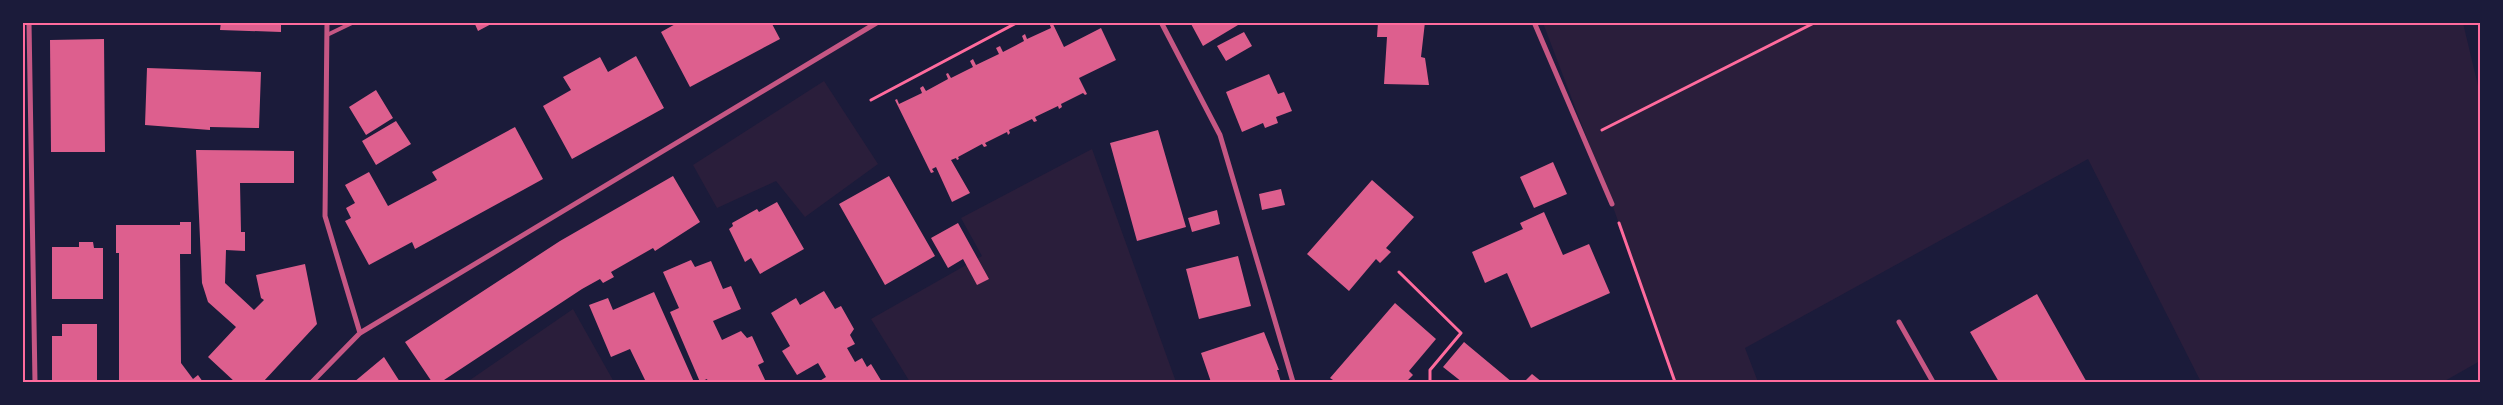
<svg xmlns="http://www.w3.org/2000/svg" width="2503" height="405" font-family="Lato,sans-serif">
  <rect width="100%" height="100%" fill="#1b1b3a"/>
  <path fill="#2a1e3b" d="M1543 23H2463L2480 94V361L2443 382H2201L2088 159 1745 348 1758 382H1675L1612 204Z
    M824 81 878 164 805 217 776 181 717 208 693 165Z
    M1092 149 1176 382H910L871 319 982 256 961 218Z
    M573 309 614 382H467Z"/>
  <path fill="#dd5f8e" d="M221 22H281V32L220 30Z
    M474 22H495L478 31Z
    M679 22H771L780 39 690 87 661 32Z
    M1049 22H1052L1064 47 1101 28 1116 60 1079 78 1087 94 1085 95 1083 93 1061 104 1062 107 1059 109 1058 106 1035 117 1037 121 1034 122 1032 119 1009 130 1010 133 1008 135 1007 132 985 143 987 146 984 147 982 144 958 157 959 159 957 160 956 158 951 160 970 193 952 202 936 167 932 169 934 172 931 173 929 169 895 100 897 99 899 104 922 93 920 88 923 86 926 91 948 79 946 74 948 73 951 78 973 67 970 61 973 59 976 65 999 54 996 48 1000 46 1003 52 1024 41 1022 36 1025 34 1027 39 1051 28Z
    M1190 22H1243L1203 46Z
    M1378 22H1425L1421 57 1425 58 1429 85 1384 84 1387 37H1377Z
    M1244 32 1252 46 1226 61 1217 46Z
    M104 39 105 152H51L50 40Z
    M636 56 664 108 572 159 543 106 571 90 563 77 600 57 608 72Z
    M147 68 261 72 259 128 210 127V130L145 125Z
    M1269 74 1278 94 1284 92 1292 111 1276 117 1278 123 1265 128 1263 123 1242 132 1226 92Z
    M376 90 393 118 366 135 349 107Z
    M396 121 411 144 376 165 362 141Z
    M515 127 543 179 415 249 412 242 369 265 345 221 351 218 346 208 355 203 345 185 369 172 388 206 437 180 432 172Z
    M1158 130 1186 227 1137 241 1110 143Z
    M196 150 294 151V183H240L241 232H245V251L226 250 225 283 254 310 264 300 261 298 256 275 305 264 317 324 263 382H235L208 357 236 327 208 302 202 283Z
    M1553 162 1567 194 1534 208 1520 177Z
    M673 176 700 222 655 251 653 248 611 272 614 277 603 283 600 279 582 289 441 382H432L405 342 560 241Z
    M889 176 935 256 885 285 839 204Z
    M1372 180 1414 217 1386 248 1391 252 1380 263 1376 259 1349 291 1307 254Z
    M1281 189 1285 205 1262 210 1259 194Z
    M777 202 804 249 760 274 751 258 745 262 729 229 733 226 732 223 757 209 759 212Z
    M1217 210 1220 224 1192 232 1188 218Z
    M1544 212 1563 255 1589 244 1610 293 1531 328 1507 273 1485 283 1472 252 1523 229 1520 223Z
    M180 222H191V254H180L181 363 193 379 198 375 203 382H52V336H62V324H97V380H119V253H116V225H180Z
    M958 223 989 279 977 285 963 259 948 268 931 238Z
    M79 242H93L94 248H103V299H52V247H79Z
    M1238 256 1251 306 1199 319 1186 269Z
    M691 260 695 267 711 261 723 289 731 286 741 309 713 321 722 340 741 331 747 338 752 336 764 362 758 365 766 382H708L707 379 700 382 670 312 679 308 663 272Z
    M824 291 835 309 841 306 854 329 850 335 855 344 847 348 855 362 862 358 867 367 871 364 882 382H818L826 377 818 363 797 375 782 351 790 346 771 313 796 298 800 305Z
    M654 292 694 382H646L630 349 611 357 589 305 608 298 613 310Z
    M2037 294 2085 379 2087 382H1999L1970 332Z
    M1395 303 1436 339 1409 371 1413 375 1406 382H1336L1330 378Z
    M1264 332 1279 370H1277L1281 382H1211L1201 353Z
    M1464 342 1512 382H1462L1443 367Z
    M384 357 400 382H354Z
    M1532 374 1542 382H1524Z"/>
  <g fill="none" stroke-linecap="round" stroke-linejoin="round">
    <path stroke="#ff6b9d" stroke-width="3" d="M871 100 1018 22
      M1602 130 1816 22
      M1619 223 1675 382
      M1399 272 1461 333 1430 370V382"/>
    <path stroke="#c65784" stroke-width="4" d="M327 35 354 22"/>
    <path stroke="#c65784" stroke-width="5" d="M29 22 35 382
      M327 22 325 216 360 333
      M1161 22 1220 135 1293 382
      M1534 22 1612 204
      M1899 322 1933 382
      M312 382 360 333 878 22"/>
  </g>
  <rect width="2503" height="405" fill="none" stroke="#1b1b3a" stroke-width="48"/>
  <rect x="24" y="24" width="2455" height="357" fill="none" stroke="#ff6b9d" stroke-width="2"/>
</svg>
